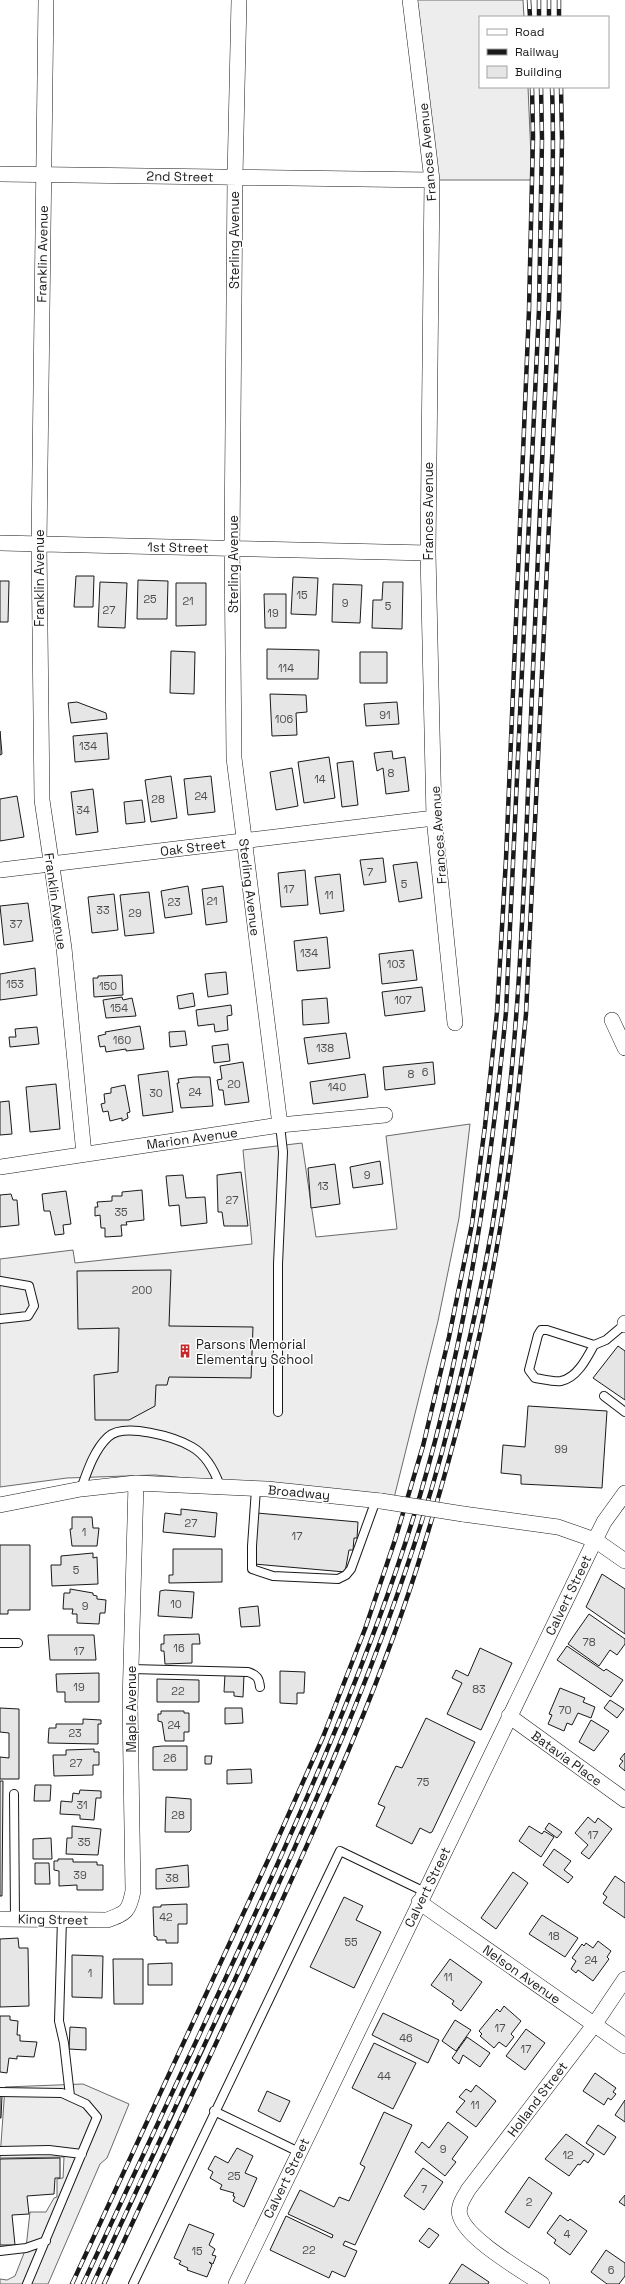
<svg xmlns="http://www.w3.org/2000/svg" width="625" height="2284" font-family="'Space Grotesk',sans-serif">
  <rect width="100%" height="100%" fill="#fff"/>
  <path fill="#ededed" stroke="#6a6a6a" d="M410 0H523L524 17H480V87H528L532 180H432Z
    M470 1124 459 1218 438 1321 394 1498 155 1475 67 1478 0 1487V1259L73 1250 75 1263 252 1244 243 1150 302 1143 316 1237 397 1229 386 1136Z
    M83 2084 129 2104 107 2158 100 2164 48 2284H0V2279L7 2280 15 2276 26 2248 30 2212H46L54 2198 57 2197V2179L63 2178 64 2157 0 2158 5 2087Z"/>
  <path fill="#e6e6e6" stroke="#1a1a1a" d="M76 576H94L93 607H74Z
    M293 577 318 578 316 615 291 614Z
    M138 580 168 581 167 619H137Z
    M0 581H9L8 622H0Z
    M100 582 127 583 125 628 98 627Z
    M383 582H403L402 629 372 628 373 600H382Z
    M176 583H206V625L176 626Z
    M333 584 362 585 360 623 332 622Z
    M264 594H286V628H265Z
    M267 649 319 650 318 679H267Z
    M171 651 195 652 194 694 170 693Z
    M360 652H387V683H360Z
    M270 694 306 695 307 712 296 713 297 735 272 736Z
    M77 702 106 713 107 719 71 723 68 703Z
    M397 702 399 724 366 726 364 704Z
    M0 731 2 754 0 755Z
    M107 733 109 759 75 762 73 736Z
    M392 751 393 759 405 757 409 791 386 794 383 768 377 771 374 753Z
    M329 757 335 798 304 803 298 762Z
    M353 761 358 805 342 807 337 763Z
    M292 768 298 806 276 810 270 772Z
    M171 776 177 818 151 822 145 780Z
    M211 776 215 812 188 815 184 779Z
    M93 789 98 832 76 835 71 792Z
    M17 796 24 837 0 841V799Z
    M142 800 145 822 126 824 124 802Z
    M383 858 386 882 364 885 360 860Z
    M417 862 422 898 399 902 393 865Z
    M305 870 308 905 281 907 278 873Z
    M340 874 344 911 320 914 315 877Z
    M188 886 192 914 165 918 161 891Z
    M223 886 227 922 206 925 202 889Z
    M149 892 154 933 125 936 120 895Z
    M114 894 118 930 92 933 88 897Z
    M28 903 33 941 4 945 0 906Z
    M327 937 330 968 297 971 294 941Z
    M413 950 417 980 382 984 379 954Z
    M35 968 37 995 0 1000V974Z
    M226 972 228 994 208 997 205 974Z
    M122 975 123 995 94 997 93 978H98V976Z
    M422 987 425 1011 385 1016 382 992Z
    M193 993 195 1006 179 1009 177 996Z
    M122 997 123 1000 132 998 136 1016 106 1018 103 1000Z
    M327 998 329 1023 303 1025 302 1000Z
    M231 1005 232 1015 227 1016 228 1030 215 1032 214 1024 198 1026 196 1010Z
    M140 1026 144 1049 126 1051V1049L106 1052 105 1046 100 1047 98 1036 106 1034 105 1032Z
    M37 1027 39 1044 10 1047 9 1037H16L15 1029Z
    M185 1031 187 1045 170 1047 169 1032Z
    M346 1033 350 1058 308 1064 304 1038Z
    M228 1044 230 1061 214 1063 212 1046Z
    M243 1062 249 1102 225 1105 223 1090H219L217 1080 222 1079 220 1066Z
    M433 1062 435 1084 385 1090 383 1067Z
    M168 1071 173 1112 143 1116 138 1075Z
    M365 1074 368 1097 313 1104 310 1082Z
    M194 1077H210L213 1106 181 1108 177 1083H179L178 1079Z
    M56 1084 60 1129 30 1132 26 1087Z
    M125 1085 130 1112 127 1113 128 1118 122 1121V1118L110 1121 108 1111 103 1112 101 1104 105 1103 104 1094 111 1093V1088Z
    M9 1101 12 1134 0 1135V1102Z
    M380 1161 383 1184 353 1188 350 1167Z
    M335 1164 340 1204 311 1208 308 1168Z
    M241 1172 248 1226H224L222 1212H218L217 1175Z
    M183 1175 186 1198 205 1197 207 1223 181 1226 179 1205 169 1206 166 1176Z
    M142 1190 144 1220 126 1222 127 1225H121L122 1236 105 1237V1228H101L100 1215 95 1216V1207H98L97 1202 112 1201V1196H122V1192Z
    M66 1191 71 1224 63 1225 64 1234 55 1235 50 1211H44L42 1194Z
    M11 1194 13 1200H17L19 1225 0 1227V1195Z
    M171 1270 169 1326 253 1327 251 1378 169 1377 167 1385H156L155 1406 129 1420H95L94 1375 118 1372 119 1328 78 1329 77 1271Z
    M618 1346 625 1351V1400L593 1378Z
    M528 1406 607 1411 602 1488 521 1484V1475L501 1473 503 1445 525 1447Z
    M181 1509 217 1513 215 1537 163 1532 165 1513 181 1515Z
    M257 1513 358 1522 357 1538H354L353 1550H349L345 1572 254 1564Z
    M72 1517H92L93 1528H99L97 1546H72L70 1529H72Z
    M0 1545H30V1610H8V1614H0Z
    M173 1549H222V1582L169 1583V1575H173Z
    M93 1553V1558L97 1557 98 1584 52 1586 51 1565H61V1556Z
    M602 1574 625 1589V1634L586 1607Z
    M70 1589 93 1593V1595L97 1596V1599L106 1600 105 1613H100L99 1624 77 1623V1614H72L73 1609H63L64 1593H70Z
    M165 1590 194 1592 192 1618 158 1616 160 1591Z
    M258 1606 260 1626 241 1627 239 1608Z
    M589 1614 625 1639V1644L617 1655 610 1650 599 1666 568 1644Z
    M199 1634 200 1644H192V1663L165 1664 164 1651H161V1644H164V1635Z
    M48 1635H94L96 1660H50Z
    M567 1646 604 1671 606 1669 623 1680 611 1697 557 1660Z
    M480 1648 512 1663 481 1730 447 1714 462 1683 452 1678 456 1670 468 1676Z
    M280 1671 305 1672 304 1693H297V1704L280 1703Z
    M99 1673V1702H65V1692H57L56 1674Z
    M225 1674 244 1675 243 1697 234 1696V1692H224Z
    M157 1679 199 1680V1702H157Z
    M560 1688 585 1698 583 1702 595 1707 591 1718 578 1713 572 1725 567 1723 564 1731 548 1724 552 1715 549 1714Z
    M610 1700 624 1709 617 1718 604 1708Z
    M0 1708 19 1709V1779H0V1757L9 1758V1733L0 1732Z
    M225 1708H242L243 1723 225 1724Z
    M161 1711H184V1713H189V1732H184V1741H165L162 1722 158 1721V1714H161Z
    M426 1718 475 1742 432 1832 430 1833 420 1828 412 1844 376 1826 385 1807 378 1804 396 1766 402 1768Z
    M83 1719 101 1720V1724H98V1744L48 1743 49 1728H56V1724H83Z
    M591 1720 609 1731 594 1751 579 1742Z
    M162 1746H187V1770H153V1747Z
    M94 1749V1752H99V1765H93V1775L54 1776 53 1755H66V1750Z
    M625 1753V1771L619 1766 623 1761 620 1759Z
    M205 1756H212L211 1764H205Z
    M251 1769 252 1783 227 1784V1770Z
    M0 1781H3L2 1896H0Z
    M35 1785H51L50 1801H34Z
    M80 1790 101 1791V1798H96L94 1820 80 1819V1815L60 1814 61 1801 72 1802 73 1793 79 1794Z
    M166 1797 191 1799V1830L189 1832H165Z
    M588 1817 595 1823 598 1818 612 1829 589 1859 581 1853 588 1845 575 1833Z
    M549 1823 562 1832 557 1838 545 1829Z
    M72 1826 101 1829 98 1855 66 1854 67 1838H72Z
    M529 1826 542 1834 544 1831 554 1837 541 1857 519 1841Z
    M51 1838 52 1859H33V1839Z
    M554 1849 571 1861 564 1870 573 1877 568 1883 543 1865Z
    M58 1859H73V1862H97V1865H103V1890H77V1885L59 1886V1871L54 1870V1861H58Z
    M35 1863H49L50 1884H35Z
    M188 1865 189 1887 156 1889V1869Z
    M513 1872 528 1883 496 1929 481 1918Z
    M615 1876 625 1883V1918L603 1903 607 1897 603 1894Z
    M344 1897 363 1906 356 1920 381 1932 354 1988 310 1967Z
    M187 1904V1924H178V1943H166V1940H157V1937L154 1936 153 1907H161V1905Z
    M542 1915 578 1938 565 1957 529 1934Z
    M18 1938 19 1948H28L29 2006 0 2007V1939Z
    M598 1941 611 1951 607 1957 609 1959 593 1981 578 1970 576 1973 571 1969 576 1961 572 1958 582 1944 584 1946 586 1943 593 1948Z
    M72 1955 103 1956 102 1998 72 1997Z
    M113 1959H143V2004H114Z
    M450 1959 482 1982 461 2011 452 2004 454 2001 431 1985Z
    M172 1963V1985H148V1964Z
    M504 2006 521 2021 511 2034 514 2037 506 2047 499 2042 494 2048 480 2036 482 2034 479 2031 497 2009 500 2012Z
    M383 2013 439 2040 428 2063 372 2035Z
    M0 2016H10V2020L18 2021 17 2035H20V2041L37 2042 34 2057 17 2056V2059L9 2058 7 2073 0 2072Z
    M455 2020 471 2030 456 2051 442 2041Z
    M70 2027 86 2028V2050L69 2049Z
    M526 2029 545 2043 525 2070 506 2056Z
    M467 2037 490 2053 480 2067 463 2055 459 2064 452 2058Z
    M374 2043 416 2063 393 2109 352 2088Z
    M595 2073 616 2088 613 2092 616 2094 611 2100 608 2098 604 2105 583 2091Z
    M476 2085 496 2101 476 2127 456 2112 465 2101 459 2097 466 2089 471 2092Z
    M267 2091 290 2101 280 2122 258 2111Z
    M0 2096H2L1 2118H0Z
    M625 2100V2122L615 2115Z
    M384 2112 412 2125 355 2245 345 2241 343 2245 357 2251 345 2277 332 2271 329 2278 270 2250 286 2216 332 2238 333 2235 288 2214 300 2190 334 2207 339 2197 349 2201 365 2167 360 2164Z
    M448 2122 468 2137 452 2159 456 2162 445 2176 415 2152 422 2142 429 2148Z
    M598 2125 616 2137 604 2155 586 2143Z
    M566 2134 594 2154 588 2163 584 2160 580 2165 578 2164 569 2176 545 2159Z
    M237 2148 253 2156 245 2173 257 2178 244 2207 233 2201 235 2197 233 2196 234 2193 220 2189 222 2185 210 2178 213 2172 208 2169 215 2156 228 2163Z
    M60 2158V2178H55L54 2194 27 2196 29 2214 12 2215 15 2245H0V2159Z
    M423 2168 443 2182 424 2210 404 2196Z
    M529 2177 552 2193 529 2228 505 2212Z
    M625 2195V2206L619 2202Z
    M560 2215 568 2221 570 2219 587 2231 570 2255 554 2243 556 2240 547 2233Z
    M189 2224 214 2234 209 2245 215 2249 212 2255 216 2256 213 2264 209 2262 212 2265 207 2277 187 2270 188 2268 179 2264 181 2261 174 2258Z
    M429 2228 439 2235 429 2248 419 2241Z
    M606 2250 625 2263V2276L619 2284H607L591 2272Z
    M462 2264 489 2282 488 2284H449Z"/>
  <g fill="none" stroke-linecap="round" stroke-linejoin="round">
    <g stroke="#1a1a1a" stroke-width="10">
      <path id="service" d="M0 1281 29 1286 34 1306 28 1316 0 1319
        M594 1345C587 1358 577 1378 561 1381 553 1382 543 1379 535 1378L529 1370 538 1335 541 1330H547L594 1345 606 1340 625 1324
        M604 1396 625 1412
        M278 1412V1264L283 1152 280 1125
        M81 1489C87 1472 94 1450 108 1437 124 1422 175 1437 192 1447 206 1455 215 1472 220 1486
        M256 1489 252 1546V1569L273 1576 338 1579 346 1575 351 1569 376 1500
        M0 1643H18
        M131 1669 248 1672C257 1675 259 1678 260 1687
        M14 1794 15 1919
        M62 1919 59 2021 64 2043 70 2096
        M0 2092 62 2093 86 2104 97 2117 27 2284
        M214 2111 299 2152
        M0 2151 49 2150 82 2154
        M0 2251 26 2248 46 2241
        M133 2284 340 1851 425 1892"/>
    </g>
    <g stroke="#1a1a1a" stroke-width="16">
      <path id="minor" d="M46 0 39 544 42 800 64 948 84 1154
        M239 0 235 177 232 548 234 758 280 1125
        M410 0 432 180 428 553 434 818 455 1023
        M0 174 432 180
        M0 543 428 553
        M0 870 434 818
        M612 1020 625 1048
        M0 1167 280 1125 385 1115
        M625 1323V1325
        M0 1505 81 1489 136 1483 267 1489 381 1501
        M463 1514 558 1527 595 1540 625 1561
        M509 1716 625 1800
        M419 1902 625 2046
        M0 1919 107 1920C126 1913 129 1912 133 1891L130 1704 136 1483
        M236 2284 595 1540 604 1522 625 1493
        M542 2284C521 2270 467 2239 460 2216 457 2206 464 2198 468 2190L594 2025 625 1979"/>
    </g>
    <use href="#service" stroke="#fff" stroke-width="8"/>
    <use href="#minor" stroke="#fff" stroke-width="15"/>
    <g stroke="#1a1a1a" stroke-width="4.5">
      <path id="rail" d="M529 0 530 17
        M539 0V17
        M549 0V17
        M559 0V17
        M72 2284 275 1845 323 1737 365 1629 395 1540 423 1446 449 1337 472 1224 485 1126 497 1012 506 859 529 310 533 137 532 87
        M83 2284C134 2175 184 2067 235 1958 297 1822 358 1687 405 1544 461 1372 489 1192 506 1012L539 309 542 139 541 87
        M93 2284C141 2180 189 2076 238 1973 316 1803 393 1633 442 1452 461 1378 479 1303 492 1228 523 1037 525 841 534 647 539 548 543 449 547 350 550 262 555 175 552 87
        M104 2284C157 2169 211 2055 264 1940 323 1811 383 1681 424 1545 456 1442 482 1336 500 1229 512 1158 519 1086 526 1014L559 310 562 139 561 87"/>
    </g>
    <use href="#rail" stroke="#fff" stroke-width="3" stroke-dasharray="9" stroke-linecap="butt"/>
    <g stroke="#1a1a1a" stroke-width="16" stroke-linecap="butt">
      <path id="minor-bridge" d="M381 1501 463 1514"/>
    </g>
    <use href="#minor-bridge" stroke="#fff" stroke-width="15"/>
  </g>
  <defs>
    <g id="building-bare" transform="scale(1.08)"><path d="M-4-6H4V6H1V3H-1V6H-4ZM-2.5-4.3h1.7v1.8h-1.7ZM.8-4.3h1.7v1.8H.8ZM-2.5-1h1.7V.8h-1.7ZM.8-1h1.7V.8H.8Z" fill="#c62828" stroke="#fff" stroke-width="2.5" paint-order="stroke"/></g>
  </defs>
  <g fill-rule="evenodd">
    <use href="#building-bare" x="185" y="1351"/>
  </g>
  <g text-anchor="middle" stroke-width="3" stroke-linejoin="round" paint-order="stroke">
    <g font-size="11" fill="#4d4d4d">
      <text x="302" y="599">15</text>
      <text x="150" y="603">25</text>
      <text x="188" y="605">21</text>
      <text x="345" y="607">9</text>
      <text x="388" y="610">5</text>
      <text x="109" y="614">27</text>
      <text x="273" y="617">19</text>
      <text x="286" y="672">114</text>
      <text x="385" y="719">91</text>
      <text x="284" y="723">106</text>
      <text x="88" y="750">134</text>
      <text x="391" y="777">8</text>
      <text x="320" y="783">14</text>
      <text x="201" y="800">24</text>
      <text x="158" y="803">28</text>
      <text x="83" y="814">34</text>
      <text x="370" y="876">7</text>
      <text x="404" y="888">5</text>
      <text x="289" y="893">17</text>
      <text x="329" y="899">11</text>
      <text x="212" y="905">21</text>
      <text x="174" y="906">23</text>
      <text x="103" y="914">33</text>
      <text x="135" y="917">29</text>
      <text x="16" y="928">37</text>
      <text x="309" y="957">134</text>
      <text x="396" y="968">103</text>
      <text x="15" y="988">153</text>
      <text x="108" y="990">150</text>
      <text x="403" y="1004">107</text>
      <text x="119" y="1012">154</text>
      <text x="122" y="1044">160</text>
      <text x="325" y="1052">138</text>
      <text x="425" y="1076">6</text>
      <text x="411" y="1078">8</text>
      <text x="234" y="1088">20</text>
      <text x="337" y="1091">140</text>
      <text x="195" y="1096">24</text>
      <text x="156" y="1097">30</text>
      <text x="367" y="1179">9</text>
      <text x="323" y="1190">13</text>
      <text x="232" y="1204">27</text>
      <text x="121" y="1216">35</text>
      <text x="142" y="1294">200</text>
      <text x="561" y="1453">99</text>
      <text x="191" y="1527">27</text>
      <text x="84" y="1536">1</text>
      <text x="297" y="1540">17</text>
      <text x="76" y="1574">5</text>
      <text x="176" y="1608">10</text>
      <text x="85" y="1610">9</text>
      <text x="589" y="1646">78</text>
      <text x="179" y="1652">16</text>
      <text x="79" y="1655">17</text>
      <text x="79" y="1691">19</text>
      <text x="479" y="1693">83</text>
      <text x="178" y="1695">22</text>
      <text x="565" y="1714">70</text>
      <text x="174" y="1729">24</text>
      <text x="75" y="1737">23</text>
      <text x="170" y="1762">26</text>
      <text x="76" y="1767">27</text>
      <text x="423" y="1786">75</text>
      <text x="82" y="1809">31</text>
      <text x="178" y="1819">28</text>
      <text x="593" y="1839">17</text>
      <text x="84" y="1846">35</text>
      <text x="80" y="1879">39</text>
      <text x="172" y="1882">38</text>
      <text x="166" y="1921">42</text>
      <text x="554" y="1940">18</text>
      <text x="351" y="1946">55</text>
      <text x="591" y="1964">24</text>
      <text x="90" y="1977">1</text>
      <text x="448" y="1981">11</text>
      <text x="500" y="2032">17</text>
      <text x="406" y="2042">46</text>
      <text x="526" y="2053">17</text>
      <text x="384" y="2080">44</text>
      <text x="475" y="2109">11</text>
      <text x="443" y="2153">9</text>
      <text x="568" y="2159">12</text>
      <text x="234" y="2180">25</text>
      <text x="424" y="2193">7</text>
      <text x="529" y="2206">2</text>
      <text x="567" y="2238">4</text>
      <text x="309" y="2254">22</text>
      <text x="197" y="2255">15</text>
      <text x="611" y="2274">6</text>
    </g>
    <g font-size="13" fill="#1a1a1a" stroke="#fff">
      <text transform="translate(427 152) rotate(-95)" y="5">Frances Avenue</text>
      <text transform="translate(180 176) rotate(1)" y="5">2nd Street</text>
      <text transform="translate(234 240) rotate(-90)" y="5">Sterling Avenue</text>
      <text transform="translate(42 254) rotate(-89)" y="5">Franklin Avenue</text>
      <text transform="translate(428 511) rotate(-90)" y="5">Frances Avenue</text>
      <text transform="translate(178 547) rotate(1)" y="5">1st Street</text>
      <text transform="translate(233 564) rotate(-90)" y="5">Sterling Avenue</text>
      <text transform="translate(39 578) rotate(-90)" y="5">Franklin Avenue</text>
      <text transform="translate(438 835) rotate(-94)" y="5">Frances Avenue</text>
      <text transform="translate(193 847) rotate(-7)" y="5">Oak Street</text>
      <text transform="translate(250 887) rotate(83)" y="5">Sterling Avenue</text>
      <text transform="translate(56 901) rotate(82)" y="5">Franklin Avenue</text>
      <text transform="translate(192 1138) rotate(-8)" y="5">Marion Avenue</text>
      <text transform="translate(299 1492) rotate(5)" y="5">Broadway</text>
      <text transform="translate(568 1595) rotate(-64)" y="5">Calvert Street</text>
      <text transform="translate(131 1709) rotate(-90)" y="5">Maple Avenue</text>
      <text transform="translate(567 1758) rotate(36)" y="5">Batavia Place</text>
      <text transform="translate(427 1887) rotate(-64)" y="5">Calvert Street</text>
      <text transform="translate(53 1919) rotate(1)" y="5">King Street</text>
      <text transform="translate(522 1974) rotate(35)" y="5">Nelson Avenue</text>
      <text transform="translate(537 2099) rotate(-53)" y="5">Holland Street</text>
      <text transform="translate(286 2178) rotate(-64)" y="5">Calvert Street</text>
    </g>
    <g font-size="13" fill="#1a1a1a" stroke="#fff" text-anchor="start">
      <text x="196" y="1349">Parsons Memorial<tspan x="196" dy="15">Elementary School</tspan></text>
    </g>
  </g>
  <rect x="479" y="16" width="130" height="72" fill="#ffffff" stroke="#a3a3a3"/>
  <rect x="487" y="29" width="20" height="6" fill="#ffffff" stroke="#a3a3a3"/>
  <text x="515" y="36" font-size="12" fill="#1a1a1a">Road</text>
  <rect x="487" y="49" width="20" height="6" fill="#1a1a1a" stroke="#a3a3a3"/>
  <text x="515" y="56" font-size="12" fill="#1a1a1a">Railway</text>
  <rect x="487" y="66" width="20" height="12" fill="#e6e6e6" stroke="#a3a3a3"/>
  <text x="515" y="76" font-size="12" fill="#1a1a1a">Building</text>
</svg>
